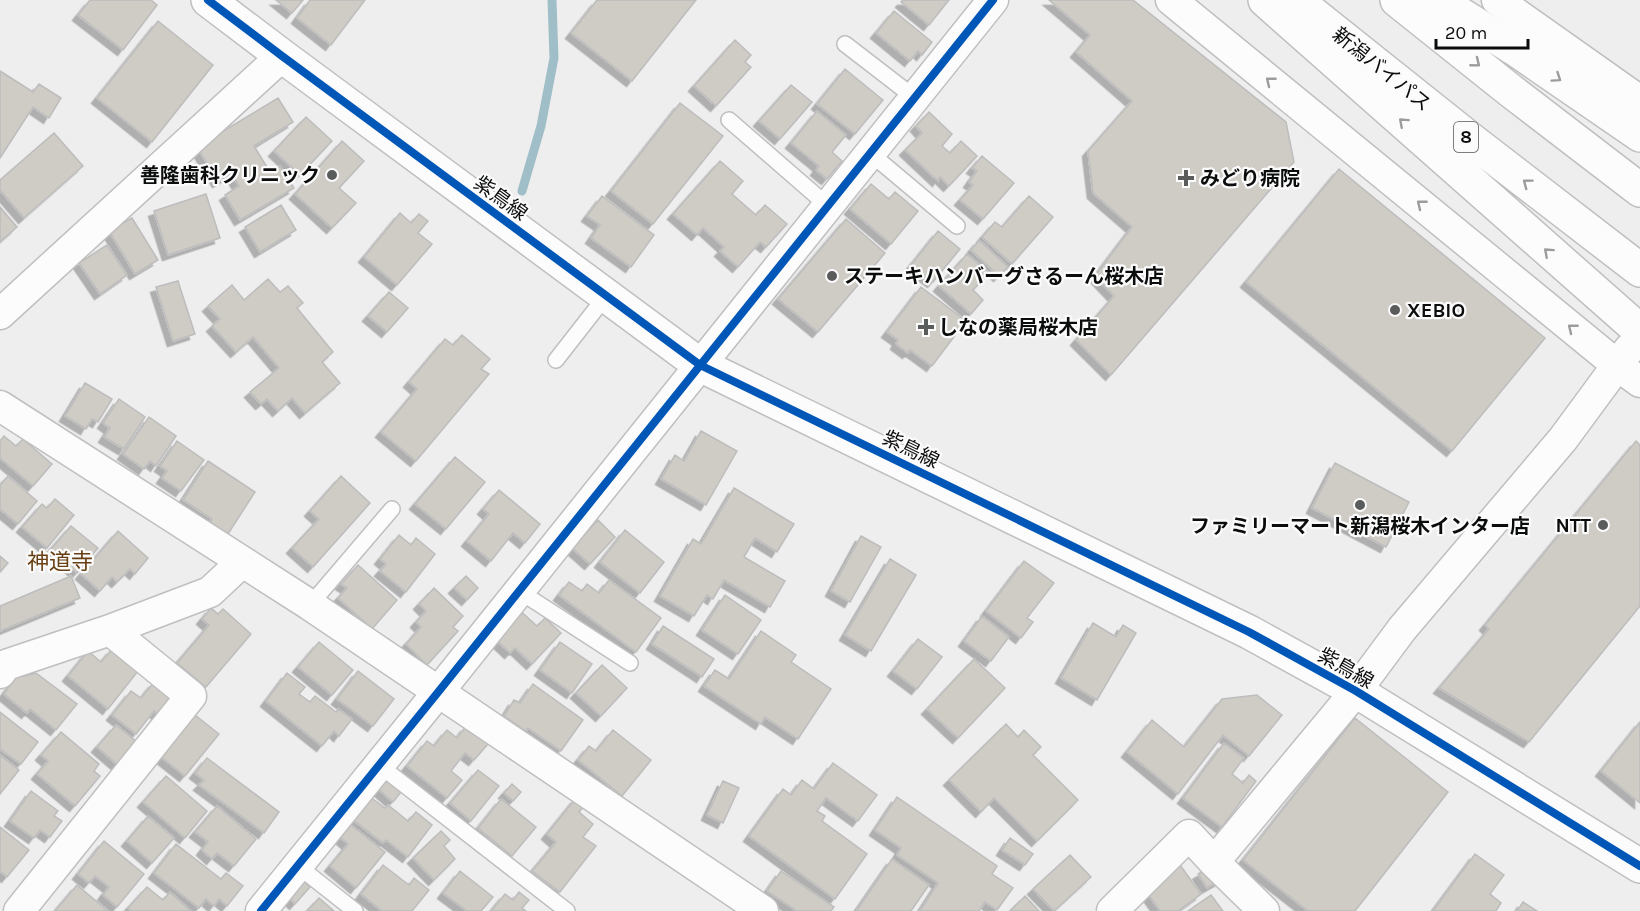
<svg xmlns="http://www.w3.org/2000/svg" width="1640" height="911" font-family="Karla,'Noto Sans JP',sans-serif">
  <defs>
    <filter id="shadow"><feDropShadow dx="-5.5" dy="5.5" stdDeviation="0" flood-color="#0004"/></filter>
  </defs>
  <rect width="100%" height="100%" fill="#eee"/>
  <g fill="none" stroke-linecap="round" stroke-linejoin="round">
    <path stroke="#a0bec7" stroke-width="9" d="M522 191 541 126 554 58 552 0"/>
  </g>
  <path fill="#cfcbc5" stroke="#bdbdbd" stroke-width="1.5" filter="url(#shadow)" d="M90 0H151L157 5 123 50 78 15Z
    M276 0H303L292 13Z
    M310 0H365L331 45 297 18Z
    M597 0H696L632 81 571 33Z
    M903 0H949L929 25 901 2Z
    M1049 0H1133L1286 122 1294 162 1111 375 1076 340 1114 296 1095 276 1132 227 1093 193 1088 151 1132 101 1076 52 1090 35Z
    M894 11 932 42 922 55 918 51 910 61 876 33Z
    M158 21 213 65 152 142 97 98Z
    M735 40 751 55 745 62 751 67 716 106 694 86Z
    M845 69 883 100 855 134 817 104Z
    M0 71 33 92 39 84 61 98 49 118 33 107 0 158Z
    M791 85 812 102 780 139 759 121Z
    M278 98 293 122 254 146 270 172 280 166 294 188 240 220 225 195 239 186 232 174 218 182 197 147Z
    M680 103 723 136 653 224 611 191Z
    M817 111 846 135 832 152 842 161 827 179 816 170 819 166 791 143Z
    M929 112 952 134 942 146 950 153 961 141 977 156 949 186 940 177 938 181 905 150 922 133 916 126Z
    M306 117 332 141 300 175 274 151Z
    M54 133 83 166 24 218 0 190V180Z
    M342 141 364 161 339 188 356 203 332 228 295 194Z
    M982 156 1014 183 983 219 960 200 973 185 969 182 977 171 972 168Z
    M720 161 743 181 732 194 756 215 765 205 787 224 766 247 760 242 738 267 720 251 724 247 703 228 697 235 673 214Z
    M1339 169 1545 338 1452 451 1246 282Z
    M871 184 889 199 895 192 918 211 891 244 850 209Z
    M206 194 220 238 168 255 154 211Z
    M602 196 654 235 631 267 591 238 600 225 587 216Z
    M1029 196 1053 217 1012 264 982 237 995 222 1002 227Z
    M281 205 296 230 260 252 245 227Z
    M0 207 17 227 0 242Z
    M400 213 411 223 419 214 428 221 418 233 432 244 397 285 364 257Z
    M132 218 158 260 135 274 109 231Z
    M846 219 885 253 818 332 778 299Z
    M938 231 960 249 933 282 911 265Z
    M979 240 1008 267 999 276 971 250Z
    M107 245 127 275 100 294 79 263Z
    M967 254 989 273 973 290 983 300 971 314 939 286Z
    M268 279 280 292 288 286 303 303 297 308 333 352 322 362 340 383 305 413 292 398 278 411 267 399 261 404 250 392 279 368 253 337 236 352 212 326 220 319 208 306 232 285 244 300Z
    M178 281 195 334 173 341 156 287Z
    M921 287 966 321 932 366 910 350 908 353 896 344 898 340 887 332Z
    M389 292 408 308 387 332 368 316Z
    M462 335 490 359 481 369 489 374 416 461 381 432 417 389 409 382 445 339 453 345Z
    M85 383 112 399 98 422 92 419 86 429 65 416Z
    M119 399 145 417 124 449 104 437 110 428 103 423Z
    M149 417 176 436 156 466 150 461 144 469 123 454Z
    M701 431 737 451 706 505 661 479 675 455 684 461Z
    M4 436 16 446 23 439 52 464 33 486 0 458V441Z
    M177 441 204 460 181 491 162 478 167 471 160 466Z
    M1636 441 1640 445V606L1529 742 1439 688 1489 629 1485 625Z
    M455 457 485 482 446 529 415 504Z
    M208 461 255 492 228 534 210 522 212 519 183 500Z
    M1335 463 1409 502 1386 547 1312 508Z
    M8 476 37 501 18 524 0 509V485Z
    M341 476 370 503 313 567 292 548 319 519 310 511Z
    M734 488 794 524 777 552 755 538 744 557 785 581 770 607 724 580 713 599 707 595 694 616 660 596 693 539 701 544Z
    M499 490 540 524 525 543 513 533 491 561 467 541 489 514 483 509Z
    M55 499 74 515 47 548 22 527 42 504 47 508Z
    M598 520 615 537 590 564 572 548Z
    M71 526 98 548 77 573 50 550Z
    M625 530 664 562 640 593 600 562Z
    M118 531 148 558 135 574 130 569 117 582 112 577 100 591 81 574Z
    M399 535 411 545 416 538 435 554 406 592 380 571 386 564 380 559Z
    M861 536 881 547 850 602 831 591Z
    M0 556 8 563 0 572Z
    M890 559 916 575 871 651 845 635Z
    M1024 561 1054 583 1027 618 1033 622 1021 638 986 611Z
    M358 565 397 600 372 629 338 598 347 588 341 584Z
    M71 576 80 598 0 631V606Z
    M466 576 478 588 467 600 454 588Z
    M609 580 661 618 636 652 559 595 569 582 582 591 587 584 599 593Z
    M434 588 463 616 453 627 458 631 427 665 406 644 421 627 416 622 426 611 419 604Z
    M725 595 761 620 738 654 702 630Z
    M211 608 218 614 223 609 251 634 206 687 177 663 209 625 202 619Z
    M517 608 537 626 545 618 561 633 532 664 515 648 510 653 491 635Z
    M982 616 1009 637 991 661 964 641Z
    M1093 623 1116 637 1123 625 1136 633 1097 700 1061 678Z
    M663 626 714 659 702 677 652 644Z
    M761 631 796 655 791 662 831 689 798 739 765 717 761 724 704 686 715 670 729 679Z
    M918 639 942 657 917 689 893 671Z
    M319 642 353 670 332 695 298 667Z
    M560 642 592 664 572 693 540 670Z
    M112 649 138 671 108 709 68 676 88 651 101 662Z
    M974 659 1005 688 958 738 927 709Z
    M602 665 627 688 601 716 576 693Z
    M358 671 394 699 373 726 337 699Z
    M36 673 77 704 56 730 30 709 27 713 4 694 15 678Z
    M287 673 305 687 299 694 310 702 315 696 336 712 338 709 352 719 339 736 334 731 322 746 266 701Z
    M154 682 174 698 160 716 154 711 136 734 112 715 131 691 141 698Z
    M533 684 583 720 561 751 528 728 526 731 504 716 514 700 520 703Z
    M1257 695 1282 715 1249 756 1223 735 1178 794 1127 752 1152 720 1184 747 1222 699Z
    M0 712 38 742 21 764 0 749Z
    M195 715 219 734 185 776 161 757Z
    M1355 718 1448 792 1355 911H1308L1243 860Z
    M1640 722V803L1601 771Z
    M1006 724 1018 737 1024 730 1041 747 1033 755 1078 800 1037 841 994 798 981 812 949 780Z
    M116 725 137 742 118 765 97 747Z
    M466 726 488 744 474 760 465 753 451 771 462 780 447 798 407 766 427 741 434 746 447 730 457 738Z
    M613 730 651 760 622 796 578 760 589 746 596 751Z
    M61 732 99 764 94 771 100 776 75 806 37 774 48 761 41 755Z
    M1224 743 1244 758 1232 774 1243 783 1249 775 1256 781 1222 827 1183 798Z
    M0 755 19 770 0 794Z
    M207 758 279 812 264 833 199 785 204 780 195 773Z
    M833 763 877 795 858 821 826 798 817 811 825 816 822 821 867 854 835 899 749 836 783 789 791 795 802 780 814 789Z
    M478 770 499 786 471 821 450 803Z
    M166 776 207 811 185 838 143 802Z
    M385 778 401 792 393 802 377 788Z
    M723 781 739 788 723 823 707 815Z
    M512 784 521 792 513 801 504 793Z
    M31 791 58 811 54 816 62 821 50 837 40 830 34 838 10 821Z
    M369 796 385 808 388 805 408 821 416 812 432 825 408 857 386 840 383 843 352 819Z
    M897 797 997 866 992 874 1013 888 997 910 985 902 979 911H920L938 883 897 855 901 848 875 830Z
    M576 798 585 805 579 812 593 824 583 837 596 846 560 892 532 871 556 842 547 834Z
    M501 799 536 827 512 856 478 828Z
    M217 806 256 839 234 866 217 853 212 859 202 850 208 842 195 832Z
    M148 816 174 838 152 863 127 841Z
    M351 825 385 852 356 888 330 866 348 844 340 837Z
    M0 827 29 850 7 877 0 871Z
    M441 831 450 840 444 846 455 859 434 880 413 858Z
    M1010 838 1033 854 1025 865 1002 850Z
    M104 841 144 874 117 907 103 895 109 887 95 876 89 883 78 874Z
    M176 844 221 879 226 873 243 886 227 906 219 899 214 906 206 899 199 908 154 873Z
    M1475 854 1504 875 1490 894 1501 903 1496 911H1433Z
    M1070 855 1091 877 1054 911 1033 889Z
    M892 859 929 885 911 911H858L857 910Z
    M383 865 409 885 414 878 429 890 412 911H382L361 894Z
    M1180 865 1201 894 1178 911H1160L1145 890Z
    M1212 866 1221 880 1207 888 1198 874Z
    M460 871 493 897 481 911H467L443 893Z
    M781 871 834 907 831 911H797L767 891Z
    M303 880 310 887 295 904 287 896Z
    M77 885 108 911H55Z
    M147 887 163 900 170 892 191 911H132L128 908Z
    M519 892 529 900 522 908 526 911H491L505 894 513 900Z
    M1211 895 1223 911H1188Z
    M1025 896 1039 911H1010Z
    M319 898 334 911H307Z
    M1523 902 1537 911H1517Z"/>
  <g fill="none" stroke-linecap="round" stroke-linejoin="round">
    <g stroke="#bfbfbf" stroke-width="18">
      <path id="lane" d="M845 44 915 98
        M729 120 828 206
        M870 153 957 226
        M556 360 606 296
        M519 591 630 663
        M310 605 392 509
        M379 765 567 911
        M298 866 355 911"/>
    </g>
    <g stroke="#bfbfbf" stroke-width="33">
      <path id="street" d="M1171 0 1617 365 1640 382
        M1497 0 1640 101
        M0 314 282 56
        M0 406 310 605 763 911
        M0 673 6 665 110 630 210 592 242 562
        M1214 862 1356 691 1402 629 1563 439 1630 348
        M19 911 191 696 110 630
        M261 911 439 691 993 0
        M1112 911 1189 835 1214 862 1264 911"/>
    </g>
    <g stroke="#bfbfbf" stroke-width="36">
      <path id="secondary" d="M208 0 282 56 700 365 1249 632 1356 691 1640 866"/>
    </g>
    <g stroke="#bfbfbf" stroke-width="36">
      <path id="highway" d="M1265 0 1640 331
        M1397 0 1511 91 1640 190
        M1438 0 1515 49 1640 135
        M1297 1 1470 139 1640 270"/>
    </g>
    <use href="#lane" stroke="#fcfcfc" stroke-width="15"/>
    <use href="#street" stroke="#fcfcfc" stroke-width="30"/>
    <use href="#secondary" stroke="#fcfcfc" stroke-width="33"/>
    <use href="#highway" stroke="#fcfcfc" stroke-width="33"/>
    <g stroke="#fbfbfc" stroke-width="11">
      <path id="cycleway" d="M208 0 282 56 700 365 1249 632 1356 691 1640 866
        M261 911 439 691 993 0"/>
    </g>
    <use href="#cycleway" stroke="#0057b8" stroke-width="8"/>
  </g>
  <defs><path id="oneway-chevron" d="M-2-3.5L2.5 0L-2 3.5" fill="none" stroke-width="1.6" stroke-linecap="round" stroke-linejoin="round" transform="scale(1.5)"/></defs>
  <g stroke="#9c9c9c">
    <use href="#oneway-chevron" transform="translate(1476 63) rotate(39)"/>
    <use href="#oneway-chevron" transform="translate(1557 78) rotate(34)"/>
    <use href="#oneway-chevron" transform="translate(1270 81) rotate(-141)"/>
    <use href="#oneway-chevron" transform="translate(1403 122) rotate(-138)"/>
    <use href="#oneway-chevron" transform="translate(1527 183) rotate(-143)"/>
    <use href="#oneway-chevron" transform="translate(1421 204) rotate(-141)"/>
    <use href="#oneway-chevron" transform="translate(1548 252) rotate(-138)"/>
    <use href="#oneway-chevron" transform="translate(1572 328) rotate(-141)"/>
  </g>
  <g fill="#5a5b5b" stroke="#fbfbfc" stroke-width="2">
    <circle cx="332" cy="175" r="6"/>
    <path d="M1183 169h6v6h6v6h-6v6h-6v-6h-6v-6h6z"/>
    <circle cx="832" cy="276" r="6"/>
    <circle cx="1395" cy="310" r="6"/>
    <path d="M923 318h6v6h6v6h-6v6h-6v-6h-6v-6h6z"/>
    <circle cx="1360" cy="505" r="6"/>
    <circle cx="1603" cy="525" r="6"/>
  </g>
  <g text-anchor="middle" stroke-width="4.5" stroke-linejoin="round" paint-order="stroke">
    <rect fill="#fbfbfc" stroke="#535454" stroke-width="1.5" x="1454" y="122" width="24" height="30" rx="4.5"/>
    <g font-size="18" font-weight="bold" fill="#0b0c0c">
      <text x="1466" y="143">8</text>
    </g>
    <g font-size="20" fill="#0b0c0c" stroke="#fbfbfc">
      <text transform="translate(1382 69) rotate(39)" y="7">新潟バイパス</text>
      <text transform="translate(501 198) rotate(36)" y="7">紫鳥線</text>
      <text transform="translate(911 449) rotate(26)" y="7">紫鳥線</text>
      <text transform="translate(1346 668) rotate(30)" y="7">紫鳥線</text>
    </g>
    <g font-size="20" font-weight="bold" fill="#0b0c0c" stroke="#fbfbfc" text-anchor="start">
      <text x="320" y="182" text-anchor="end">善隆歯科クリニック</text>
      <text x="1200" y="185">みどり病院</text>
      <text x="844" y="283">ステーキハンバーグさるーん桜木店</text>
      <text x="1407" y="317">XEBIO</text>
      <text x="938" y="334">しなの薬局桜木店</text>
      <text x="1591" y="532" text-anchor="end">NTT</text>
      <text x="1360" y="533" text-anchor="middle">ファミリーマート新潟桜木インター店</text>
    </g>
    <g font-size="22" fill="#684014" stroke="#fbfbfc">
      <text x="60" y="569">神道寺</text>
    </g>
  </g>
  <path d="M1436 39v9h92v-9" fill="none" stroke="#0b0c0c" stroke-width="3"/>
  <text x="1445" y="39" font-size="18" fill="#0b0c0c" stroke="#fbfbfc" stroke-width="4.5" paint-order="stroke">20 m</text>
</svg>
